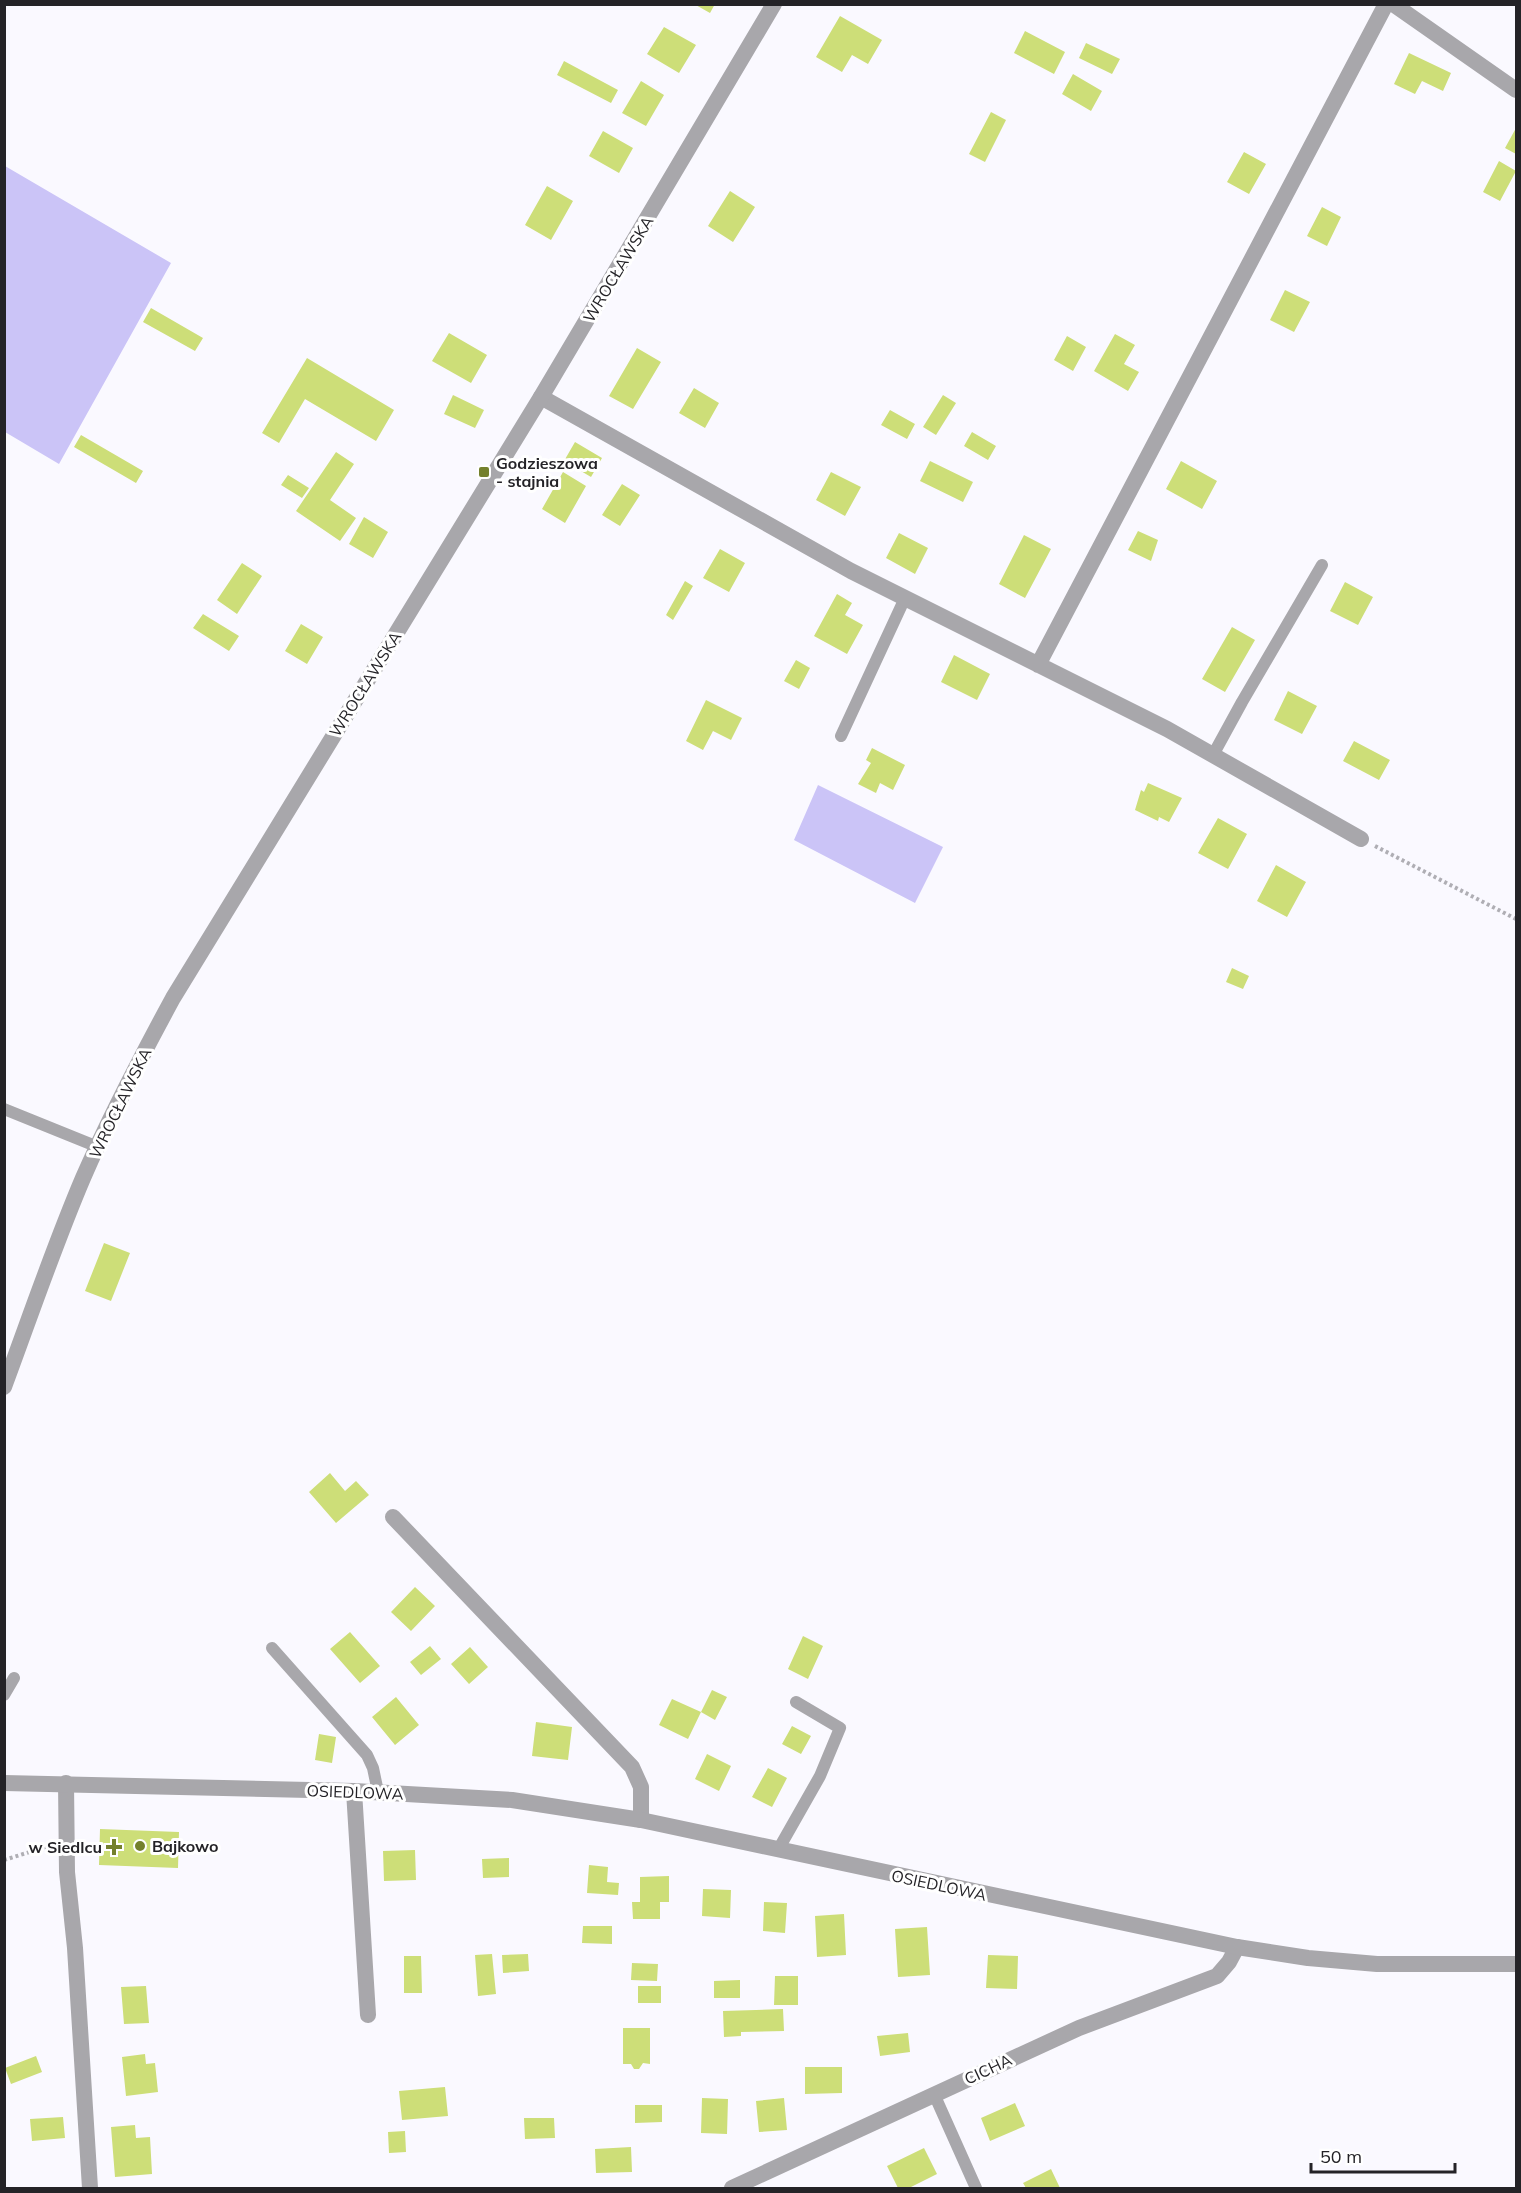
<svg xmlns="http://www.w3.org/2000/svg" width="1521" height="2193" font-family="Mulish,sans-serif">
  <rect width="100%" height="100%" fill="#faf9ff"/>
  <path fill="#cbc4f7" d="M5 166 171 263 59 464 5 432Z
    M818 785 943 847 915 903 794 840Z"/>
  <path fill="#cdde78" d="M694 4H715L710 13Z
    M840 16 882 40 868 64 852 55 842 72 816 57Z
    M664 27 696 45 679 73 647 54Z
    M1025 31 1065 52 1054 74 1014 53Z
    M1086 43 1120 59 1112 74 1079 58Z
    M1409 53 1451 73 1443 91 1422 81 1415 94 1394 84Z
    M564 61 618 90 611 103 557 75Z
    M1073 74 1102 91 1091 111 1062 94Z
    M641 81 664 95 646 126 622 113Z
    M991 112 1006 120 985 162 969 154Z
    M1516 128V154L1505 148Z
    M603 131 633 148 619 173 589 156Z
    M1244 152 1266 164 1249 194 1227 182Z
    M1499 161 1516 171 1500 201 1483 192Z
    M547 186 573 201 551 240 525 225Z
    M730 191 755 207 733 242 708 226Z
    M1322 207 1341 217 1327 246 1307 236Z
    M1285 290 1310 302 1294 332 1270 320Z
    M151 308 203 338 195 351 143 322Z
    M449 333 487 355 471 383 432 361Z
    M1115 334 1135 345 1124 364 1139 372 1128 391 1094 371Z
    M1067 336 1086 347 1073 371 1054 360Z
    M637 348 661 362 633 409 609 396Z
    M307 358 394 410 376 441 305 399 279 443 262 433Z
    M694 388 719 403 705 428 679 413Z
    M453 395 484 410 475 428 444 414Z
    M943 395 956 403 936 435 923 427Z
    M890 410 915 424 907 439 881 425Z
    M972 432 996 446 988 460 964 446Z
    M81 435 143 471 136 483 74 447Z
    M575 442 602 458 591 477 564 461Z
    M336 452 354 464 330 500 356 518 340 541 296 511Z
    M930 461 973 482 963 502 920 481Z
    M1181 461 1217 481 1202 509 1166 489Z
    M563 472 586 486 565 523 542 509Z
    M831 472 861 487 845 516 816 500Z
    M288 475 309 488 302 498 281 485Z
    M622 484 640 495 620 526 602 515Z
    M364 517 388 532 373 558 349 544Z
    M1138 531 1158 540 1151 561 1128 550Z
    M899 533 928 548 915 574 886 558Z
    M1024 535 1051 549 1025 598 999 584Z
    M720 549 745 563 729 592 703 578Z
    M242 563 262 576 237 614 217 600Z
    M685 581 693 586 673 620 666 615Z
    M1345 582 1373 597 1358 625 1330 611Z
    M837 594 852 603 845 615 863 625 847 654 814 636Z
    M203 614 239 636 229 651 193 628Z
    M301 624 323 637 307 664 285 651Z
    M1232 627 1255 640 1225 692 1202 679Z
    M954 655 990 674 977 700 941 682Z
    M796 660 810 668 799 689 784 681Z
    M1288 691 1317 706 1302 734 1274 720Z
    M706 700 742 718 731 740 713 731 703 750 686 741Z
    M1354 741 1390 760 1379 780 1343 761Z
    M872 748 905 765 893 790 880 783 876 793 858 784 871 763 866 760Z
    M1148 783 1182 798 1169 822 1159 817 1158 821 1135 810 1141 790 1144 792Z
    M1218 818 1247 834 1228 869 1198 853Z
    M1276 865 1306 882 1287 917 1257 901Z
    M1232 968 1249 976 1243 989 1226 982Z
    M104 1243 130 1253 111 1301 85 1291Z
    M330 1473 345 1491 356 1481 369 1495 336 1523 309 1492Z
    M415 1587 435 1606 411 1631 391 1612Z
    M350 1632 380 1666 360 1683 330 1649Z
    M803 1636 823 1646 808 1679 788 1669Z
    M430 1646 441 1659 421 1675 410 1662Z
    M470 1647 488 1667 469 1684 451 1664Z
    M712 1690 727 1697 715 1720 701 1712Z
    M396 1697 419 1725 395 1745 372 1717Z
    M672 1699 701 1712 688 1739 659 1725Z
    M536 1722 572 1727 568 1760 532 1756Z
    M792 1726 811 1736 801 1754 782 1744Z
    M319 1734 336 1737 332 1763 315 1760Z
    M707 1754 731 1766 719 1791 695 1779Z
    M768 1768 787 1778 772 1807 752 1797Z
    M100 1829 179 1832 178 1868 99 1865Z
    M415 1850 416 1880 384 1881 383 1851Z
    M509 1858V1877L483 1878 482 1859Z
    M589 1865 608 1867 607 1882 619 1883 618 1895 587 1893Z
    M669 1876V1902H660V1919H633L632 1902H640V1877Z
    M703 1889 731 1890 730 1918 702 1916Z
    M764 1902 787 1903 785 1933 763 1931Z
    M844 1914 846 1955 817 1957 815 1916Z
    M583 1926H612V1944L582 1943Z
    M927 1927 930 1975 898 1977 895 1929Z
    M492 1954 496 1994 478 1996 475 1955Z
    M528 1954 529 1971 503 1973 502 1955Z
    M988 1955 1018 1956 1017 1989 986 1988Z
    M404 1956H421L422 1993H404Z
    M632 1963 658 1964 657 1981 631 1980Z
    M775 1976H798V2005H774Z
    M740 1980V1998H714V1981Z
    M146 1986 149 2023 124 2024 121 1987Z
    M638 1986H661V2003H638Z
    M783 2009 784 2031 741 2032V2036L724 2037 723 2011Z
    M623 2028H650V2064L643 2063 639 2069H634L631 2064H623Z
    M908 2033 910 2052 880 2056 877 2036Z
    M145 2054 146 2064 155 2063 158 2092 126 2096 122 2057Z
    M36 2056 42 2072 11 2084 5 2068Z
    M805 2067H842V2093L805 2094Z
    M445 2087 448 2116 402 2120 399 2091Z
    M702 2098 728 2099 727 2134 701 2133Z
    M784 2098 787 2130 759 2132 756 2101Z
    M1015 2103 1025 2126 990 2141 981 2118Z
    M635 2105H662V2122L635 2123Z
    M63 2117 65 2138 32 2141 30 2119Z
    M524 2118H554L555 2138 525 2139Z
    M135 2125 136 2138 150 2137 152 2174 115 2177 111 2127Z
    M405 2131 406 2152 389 2153 388 2132Z
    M631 2147 632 2172 596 2173 595 2149Z
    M924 2148 937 2174 909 2188H898L887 2166Z
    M1051 2169 1060 2188H1026L1023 2183Z"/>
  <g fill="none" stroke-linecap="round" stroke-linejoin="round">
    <path stroke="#afaeb4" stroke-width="4" stroke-dasharray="3 3" stroke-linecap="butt" d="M1375 846 1516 919
      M4 1860 49 1846"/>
    <path stroke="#a8a7ab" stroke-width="12" d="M841 736 905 598
      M1213 755 1242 702 1322 565
      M4 1109 98 1147
      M272 1648 367 1755 373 1768 378 1792
      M4 1695 14 1678
      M778 1850 820 1776 840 1728 796 1702
      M934 2094 976 2188"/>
    <path stroke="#a8a7ab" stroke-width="16" d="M1393 4 1516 90
      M541 397 851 571 1167 729 1361 839
      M1038 665 1386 4
      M393 1517 632 1767 641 1787V1820
      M66 1783 67 1872 75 1948 90 2188
      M354 1791 368 2015
      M732 2188 1079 2028 1217 1976 1229 1962 1237 1947"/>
    <path stroke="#a8a7ab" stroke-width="16" d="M4 1387C30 1317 54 1246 83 1178 110 1116 141 1057 173 998L541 397 774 4
      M4 1783 354 1791 512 1800 641 1820 1237 1947 1308 1958 1377 1964H1516"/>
  </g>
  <g fill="#74802d" stroke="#fff" stroke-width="2">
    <rect x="478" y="466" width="12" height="12" rx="3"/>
    <circle cx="140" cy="1846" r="6"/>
    <path d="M111 1838h6v6h6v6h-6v6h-6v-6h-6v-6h6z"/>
  </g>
  <g text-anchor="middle" stroke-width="6" stroke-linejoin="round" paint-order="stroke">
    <g font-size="16" fill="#242327" stroke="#fff">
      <text transform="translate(618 269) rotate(-59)" y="6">WROCŁAWSKA</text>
      <text transform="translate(365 684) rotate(-58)" y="6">WROCŁAWSKA</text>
      <text transform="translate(120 1103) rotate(-64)" y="6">WROCŁAWSKA</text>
      <text transform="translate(355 1792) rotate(2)" y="6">OSIEDLOWA</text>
      <text transform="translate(939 1885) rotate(12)" y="6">OSIEDLOWA</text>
      <text transform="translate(988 2069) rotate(-25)" y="6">CICHA</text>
    </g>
    <g font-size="16" font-weight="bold" fill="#242327" stroke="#fff" text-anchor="start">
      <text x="496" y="469">Godzieszowa<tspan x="496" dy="18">- stajnia</tspan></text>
      <text x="152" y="1852">Bajkowo</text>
      <text x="102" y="1853" text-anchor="end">w Siedlcu</text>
    </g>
  </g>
  <rect width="1521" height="2193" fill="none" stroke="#242327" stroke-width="12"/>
  <path d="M1311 2163v9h144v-9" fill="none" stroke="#242327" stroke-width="3"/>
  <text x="1320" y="2163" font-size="18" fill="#242327" stroke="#ffffff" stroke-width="4.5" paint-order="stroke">50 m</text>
</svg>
